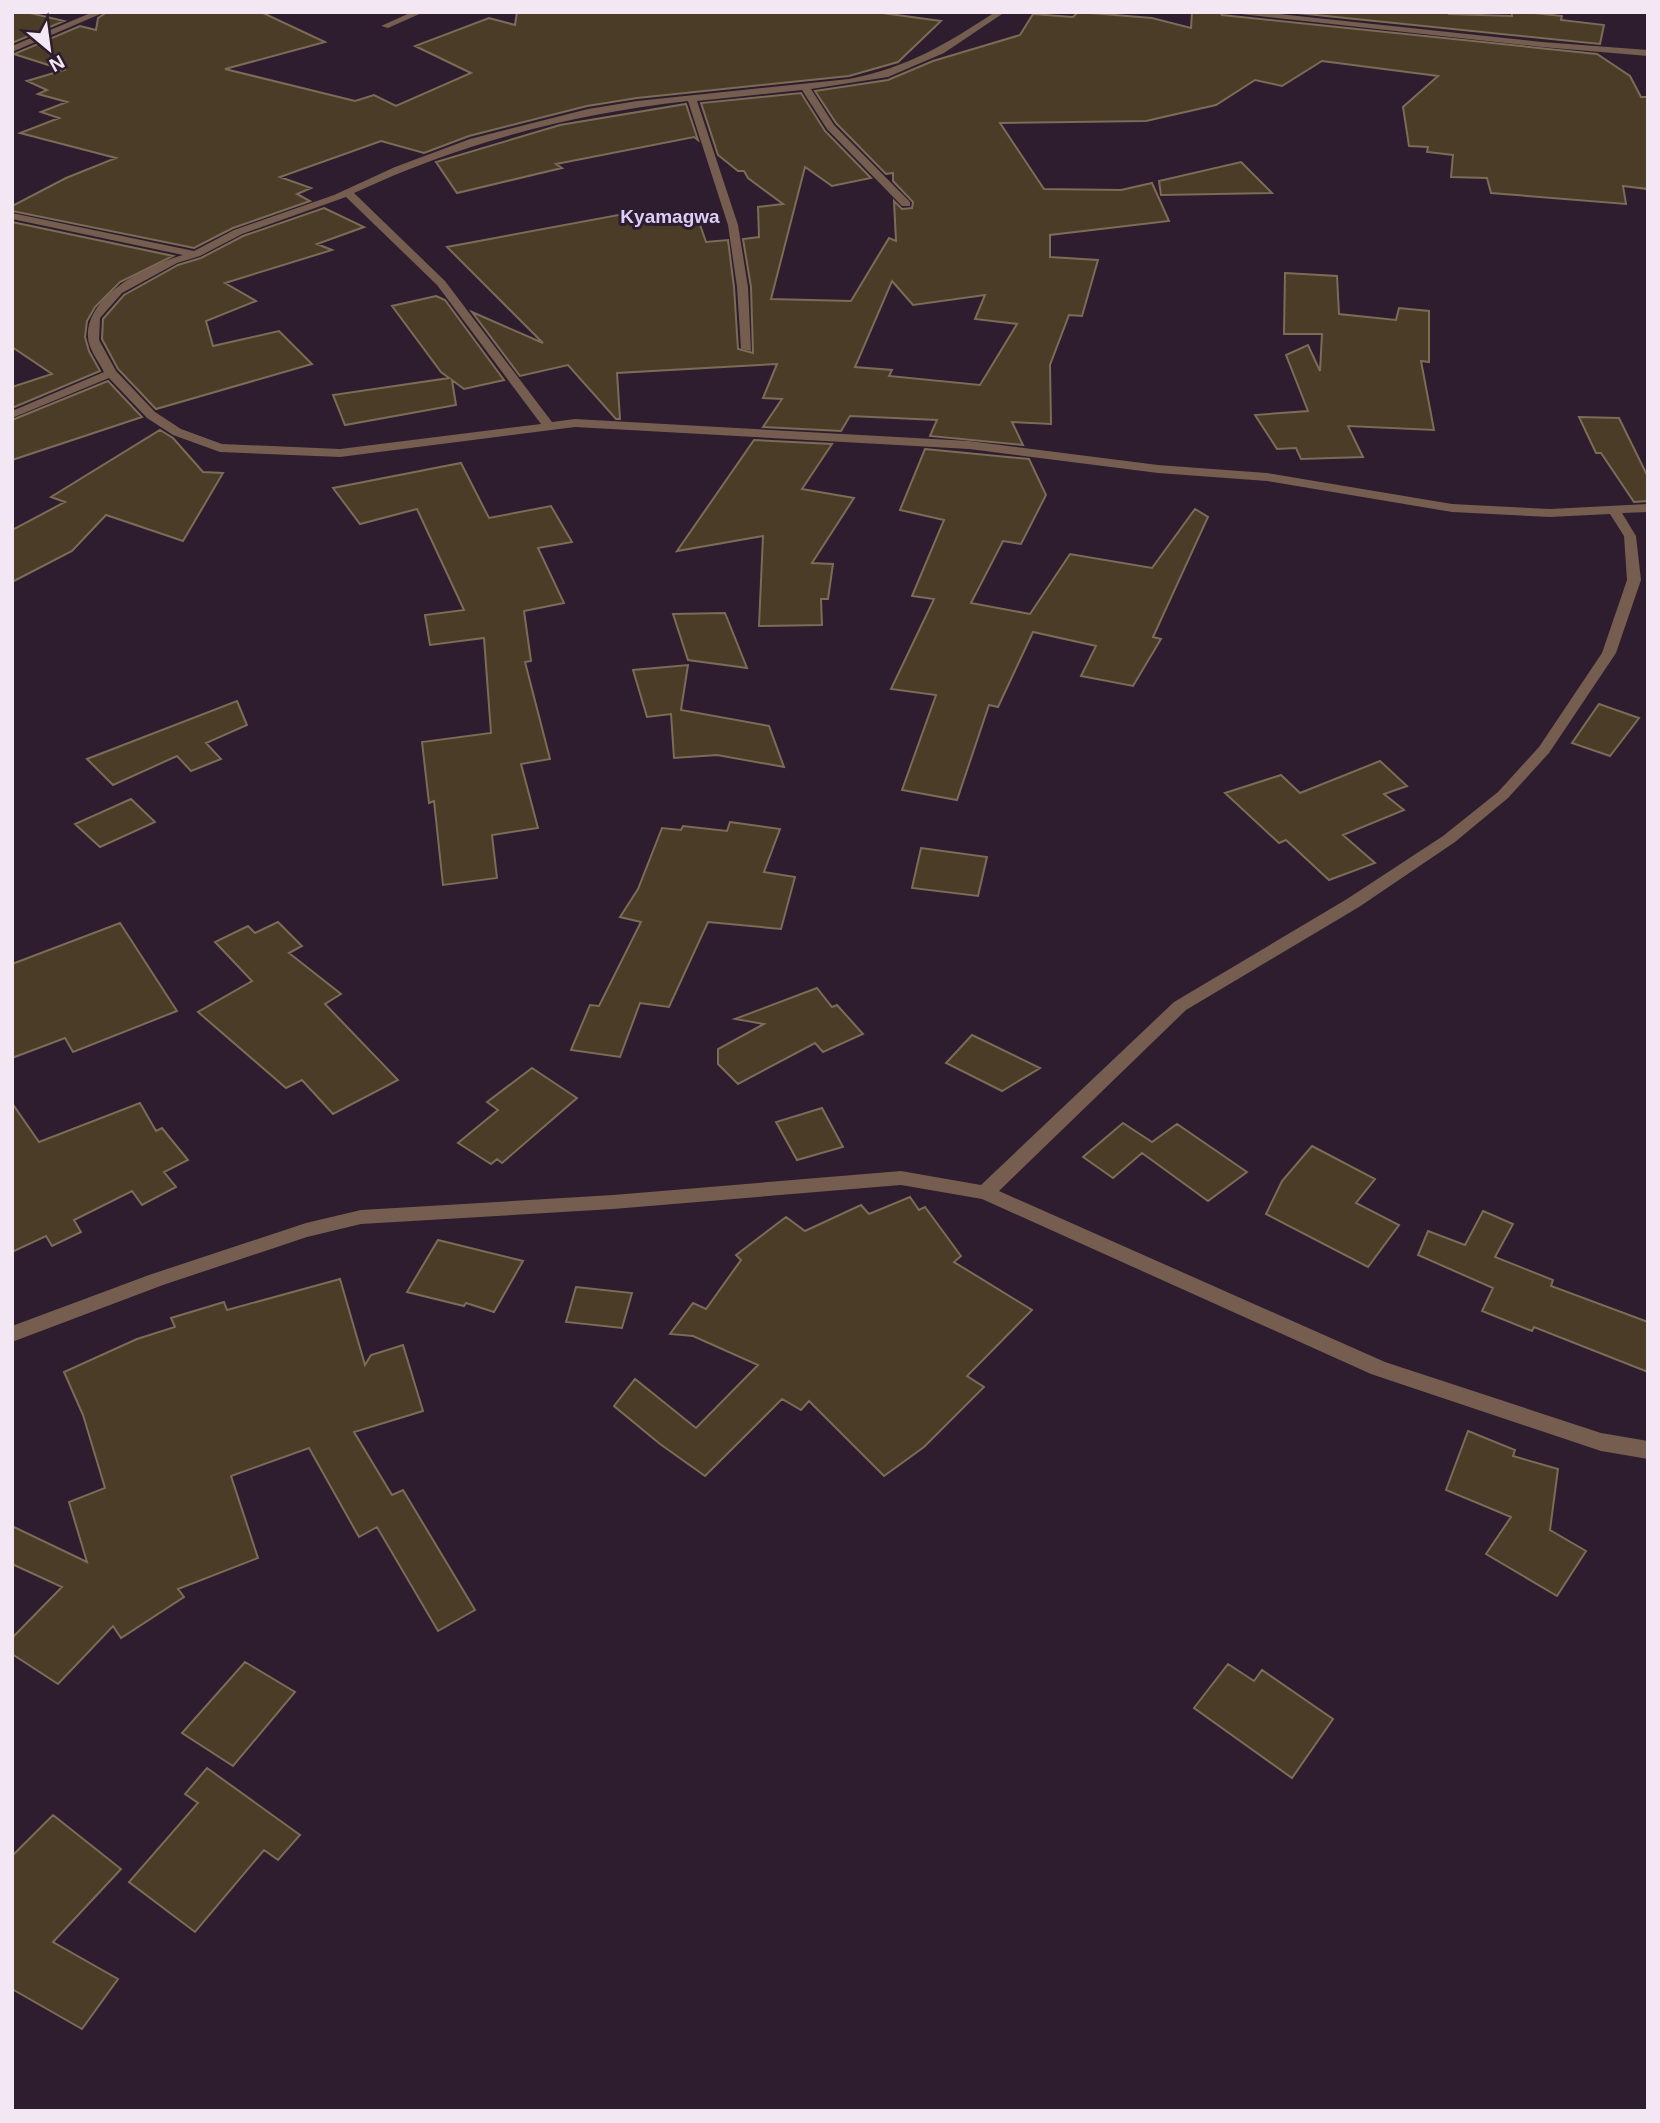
<svg xmlns="http://www.w3.org/2000/svg" width="1660" height="2123" font-family="Helvetica,sans-serif">
  <rect width="100%" height="100%" fill="#2d1d2e"/>
  <path fill="#4b3c28" stroke="#7c6b57" stroke-width="2" fill-rule="evenodd" d="M12 12H26L64 21 12 43Z
    M107 12H261L325 42 225 69 355 101 374 95 396 106 471 73 415 46 489 18 515 25 517 12H875L941 21 898 62 849 76 637 98 587 106 469 136 424 153 381 141 280 177 311 188 297 194 310 201 233 228 194 248 12 211V206L66 178 116 158 20 133 59 118 41 112 67 102 38 94 47 90 27 81 64 70 14 54 80 26 96 30 98 18Z
    M1078 12 1152 18 1191 28 1192 12H1220L1222 15 1597 54 1630 76 1641 97H1648V189L1623 186 1626 204 1491 193 1487 178 1451 177 1453 155 1427 152 1428 147 1409 146 1403 107 1438 76 1322 61 1282 86 1255 80 1216 105 1146 121 1000 123 1044 189 1121 190 1152 183 1169 221 1050 235V257L1098 260 1082 316 1069 315 1050 365 1051 424 1012 422 1023 445 930 436 937 420 850 416 841 431 763 427 782 399 763 398 777 364 617 373 620 419H616L568 365 520 376 472 312 543 343 447 247 629 213 634 219 696 213 706 242 728 240 734 287 738 349 753 353 751 287 743 239 759 237 758 207 783 204 748 178 744 171H738L718 155 701 103 801 93 825 131 871 178 832 186 805 167 771 299 851 301 889 238 896 241 894 201 902 209 912 208 913 202 893 181V173L886 174 836 123 815 91 888 80 933 61 1020 35 1033 14 1073 17ZM892 281 913 305 985 295 975 319 1017 324 980 385 889 376 892 370 855 367Z
    M1287 12H1447L1449 14 1512 16V12H1525L1562 16 1561 20 1604 25 1600 44Z
    M686 104 698 140 694 137 556 164 562 168 457 193 436 162 560 125Z
    M1241 162 1272 193 1161 195 1159 181Z
    M324 208 364 227 317 244 332 250 225 283 256 301 206 321 213 346 279 331 312 364 156 409 118 369 102 339 103 319 124 295 178 265 201 258 243 236Z
    M12 222 173 256 120 282 95 307 87 321 85 337 89 351 100 371 12 408V387L52 374 12 347Z
    M1285 273 1337 276 1339 314 1396 320 1399 308 1429 311V362L1421 361 1434 430 1348 426 1363 457 1301 459 1296 448 1277 449 1255 415 1308 411 1286 355 1308 345 1320 371 1322 334H1284Z
    M436 296 445 300 504 380 464 389 452 380 456 405 345 425 333 395 449 378 441 372 392 306Z
    M108 381 142 417 12 460V420Z
    M1579 417 1619 418 1648 477V501L1634 502 1601 453H1596Z
    M160 430 173 438 203 472 223 473 183 541 106 515 72 551 12 582V530L65 502 51 497Z
    M754 440 832 444 802 489 854 498 812 563 833 564 828 599H821L822 625 759 626 763 536 677 551Z
    M925 449 1029 459 1046 495 1021 544 1003 541 971 603 1030 614 1070 554 1152 568 1195 509 1208 517 1153 637 1161 639 1133 686 1081 676 1096 646 1033 632 998 707 989 705 957 800 902 790 936 695 891 689 934 599 912 596 944 520 900 510Z
    M461 463 489 518 551 506 572 542 538 548 564 603 524 611 531 661 525 662 550 759 521 764 538 828 492 835 497 878 443 885 434 801 429 803 422 742 491 733 484 638 430 645 425 615 464 610 417 509 360 524 333 488Z
    M725 613 747 668 688 660 673 614Z
    M688 665 681 710 769 726 784 767 717 755 674 758 671 714 647 717 633 670Z
    M237 701 247 725 206 743 221 759 191 771 177 756 113 785 87 759Z
    M1599 704 1639 718 1610 756 1572 743Z
    M1380 761 1407 786 1384 794 1404 810 1343 835 1375 863 1329 880 1286 840 1279 843 1225 793 1281 775 1300 793Z
    M131 799 155 822 100 847 75 824Z
    M730 822 780 829 764 872 795 877 781 929 708 922 669 1007 640 1003 620 1057 571 1050 590 1005 599 1006 641 922 620 917 638 889 662 828 681 830 683 826 727 831Z
    M921 848 987 857 978 896 912 888Z
    M278 922 302 946 289 953 341 994 325 1004 398 1080 333 1114 302 1080 286 1088 198 1012 252 981 215 942 248 926 255 933Z
    M120 923 177 1011 73 1052 65 1038 12 1058V964Z
    M817 988 832 1007 837 1005 863 1034 823 1052 815 1043 738 1084 718 1064V1049L764 1024 735 1019Z
    M972 1035 1040 1068 1002 1091 946 1063Z
    M532 1068 577 1098 502 1163 497 1159 491 1164 458 1143 498 1110 487 1102Z
    M12 1103 39 1142 140 1103 156 1131 162 1128 188 1160 164 1172 176 1187 142 1205 132 1191 74 1220 81 1232 52 1246 46 1236 12 1252Z
    M822 1108 843 1147 797 1160 776 1122Z
    M1123 1123 1152 1142 1177 1124 1247 1172 1208 1201 1142 1153 1113 1178 1083 1157Z
    M1312 1146 1375 1179 1356 1203 1399 1225 1368 1267 1266 1214 1282 1181Z
    M910 1197 919 1210 925 1207 961 1256 954 1262 1032 1310 967 1376 984 1387 924 1447 884 1476 809 1401 801 1410 782 1399 705 1476 660 1444 614 1406 635 1379 696 1428 758 1365 693 1336 670 1334 693 1303 706 1309 741 1260 736 1255 786 1217 805 1231 861 1205 869 1214Z
    M1483 1211 1513 1224 1495 1257 1553 1280 1551 1286 1648 1322V1372L1534 1327 1532 1331 1482 1311 1493 1288 1418 1255 1428 1231 1465 1245Z
    M438 1240 523 1261 494 1312 466 1303 464 1306 407 1292Z
    M340 1279 365 1365 371 1355 403 1345 423 1411 354 1432 392 1495 403 1490 475 1610 438 1631 377 1527 359 1537 309 1448 231 1476 258 1558 178 1589 184 1597 121 1638 113 1626 58 1684 12 1654V1638L62 1587 12 1564V1526L87 1562 69 1502 105 1488 83 1415 64 1372 137 1339 175 1327 171 1318 224 1302 227 1310Z
    M576 1287 632 1293 622 1328 566 1322Z
    M1468 1431 1515 1450 1513 1456 1558 1469 1550 1530 1586 1551 1557 1596 1486 1554 1511 1517 1446 1490Z
    M245 1662 295 1692 233 1766 182 1733Z
    M1228 1664 1254 1681 1262 1670 1333 1719 1292 1778 1194 1708Z
    M207 1768 300 1835 278 1860 264 1850 195 1932 129 1882 198 1803 185 1794Z
    M53 1815 121 1869 53 1942 118 1979 82 2029 12 1989V1856Z"/>
  <g fill="none" stroke-linecap="round" stroke-linejoin="round">
    <path fill="#755d50" fill-rule="evenodd" d="M93 12H105L12 52V46Z
      M412 12H424L388 28 381 26Z
      M995 12H1005L944 53 888 77 811 89 834 125 910 202V206H902L827 129 802 90 697 101 738 225 748 287 751 351 741 349 737 287 728 225 688 101C571 114 461 143 354 193L445 281 552 422 575 419 969 441 1158 465 1267 473 1452 504 1550 509 1648 504V512L1622 513 1636 536 1641 580 1616 653 1549 753 1508 798 1455 842 1359 907 1186 1010 999 1191 1385 1362 1601 1433 1648 1441V1459L1601 1451 1371 1374 982 1199 901 1185 613 1209 361 1224 307 1237 163 1285 12 1342V1326L149 1275 306 1223 361 1210 613 1195 901 1171 981 1185 1174 1002 1347 899 1443 836 1498 792 1539 747 1602 653 1627 580 1624 536 1610 514 1550 517 1452 512 1267 481 1158 473 969 449 575 427 340 457 220 452 173 435 147 418 109 378 12 418V411L104 372C99 362 88 348 88 337 86 295 148 265 183 255L12 219V213L194 251 234 230 334 195 395 167 470 139 588 109 637 101 849 79C906 68 947 44 995 12ZM346 197 437 285 541 424 340 449 222 444 181 429 155 412 116 371 99 340 100 318 122 293 177 263 200 256 242 234Z
      M1222 12 1279 14 1542 42 1648 50V56L1542 47Z"/>
  </g>
  <g text-anchor="middle" stroke-width="6" stroke-linejoin="round" paint-order="stroke">
    <g font-size="19" font-weight="bold" fill="#ddcef9" stroke="#2d1d2e">
      <text x="670" y="223">Kyamagwa</text>
    </g>
  </g>
  <rect width="1660" height="2123" fill="none" stroke="#f2e7f3" stroke-width="28"/>
  <g transform="translate(49 49) rotate(151)" stroke="#2d1d2e" stroke-width="5" paint-order="stroke">
  <path d="M0-5L12 26L0 18L-12 26Z" fill="#f2e7f3"/>
  <text y="-10" font-size="19" font-weight="bold" text-anchor="middle" fill="#f2e7f3">N</text>
  </g>
</svg>
